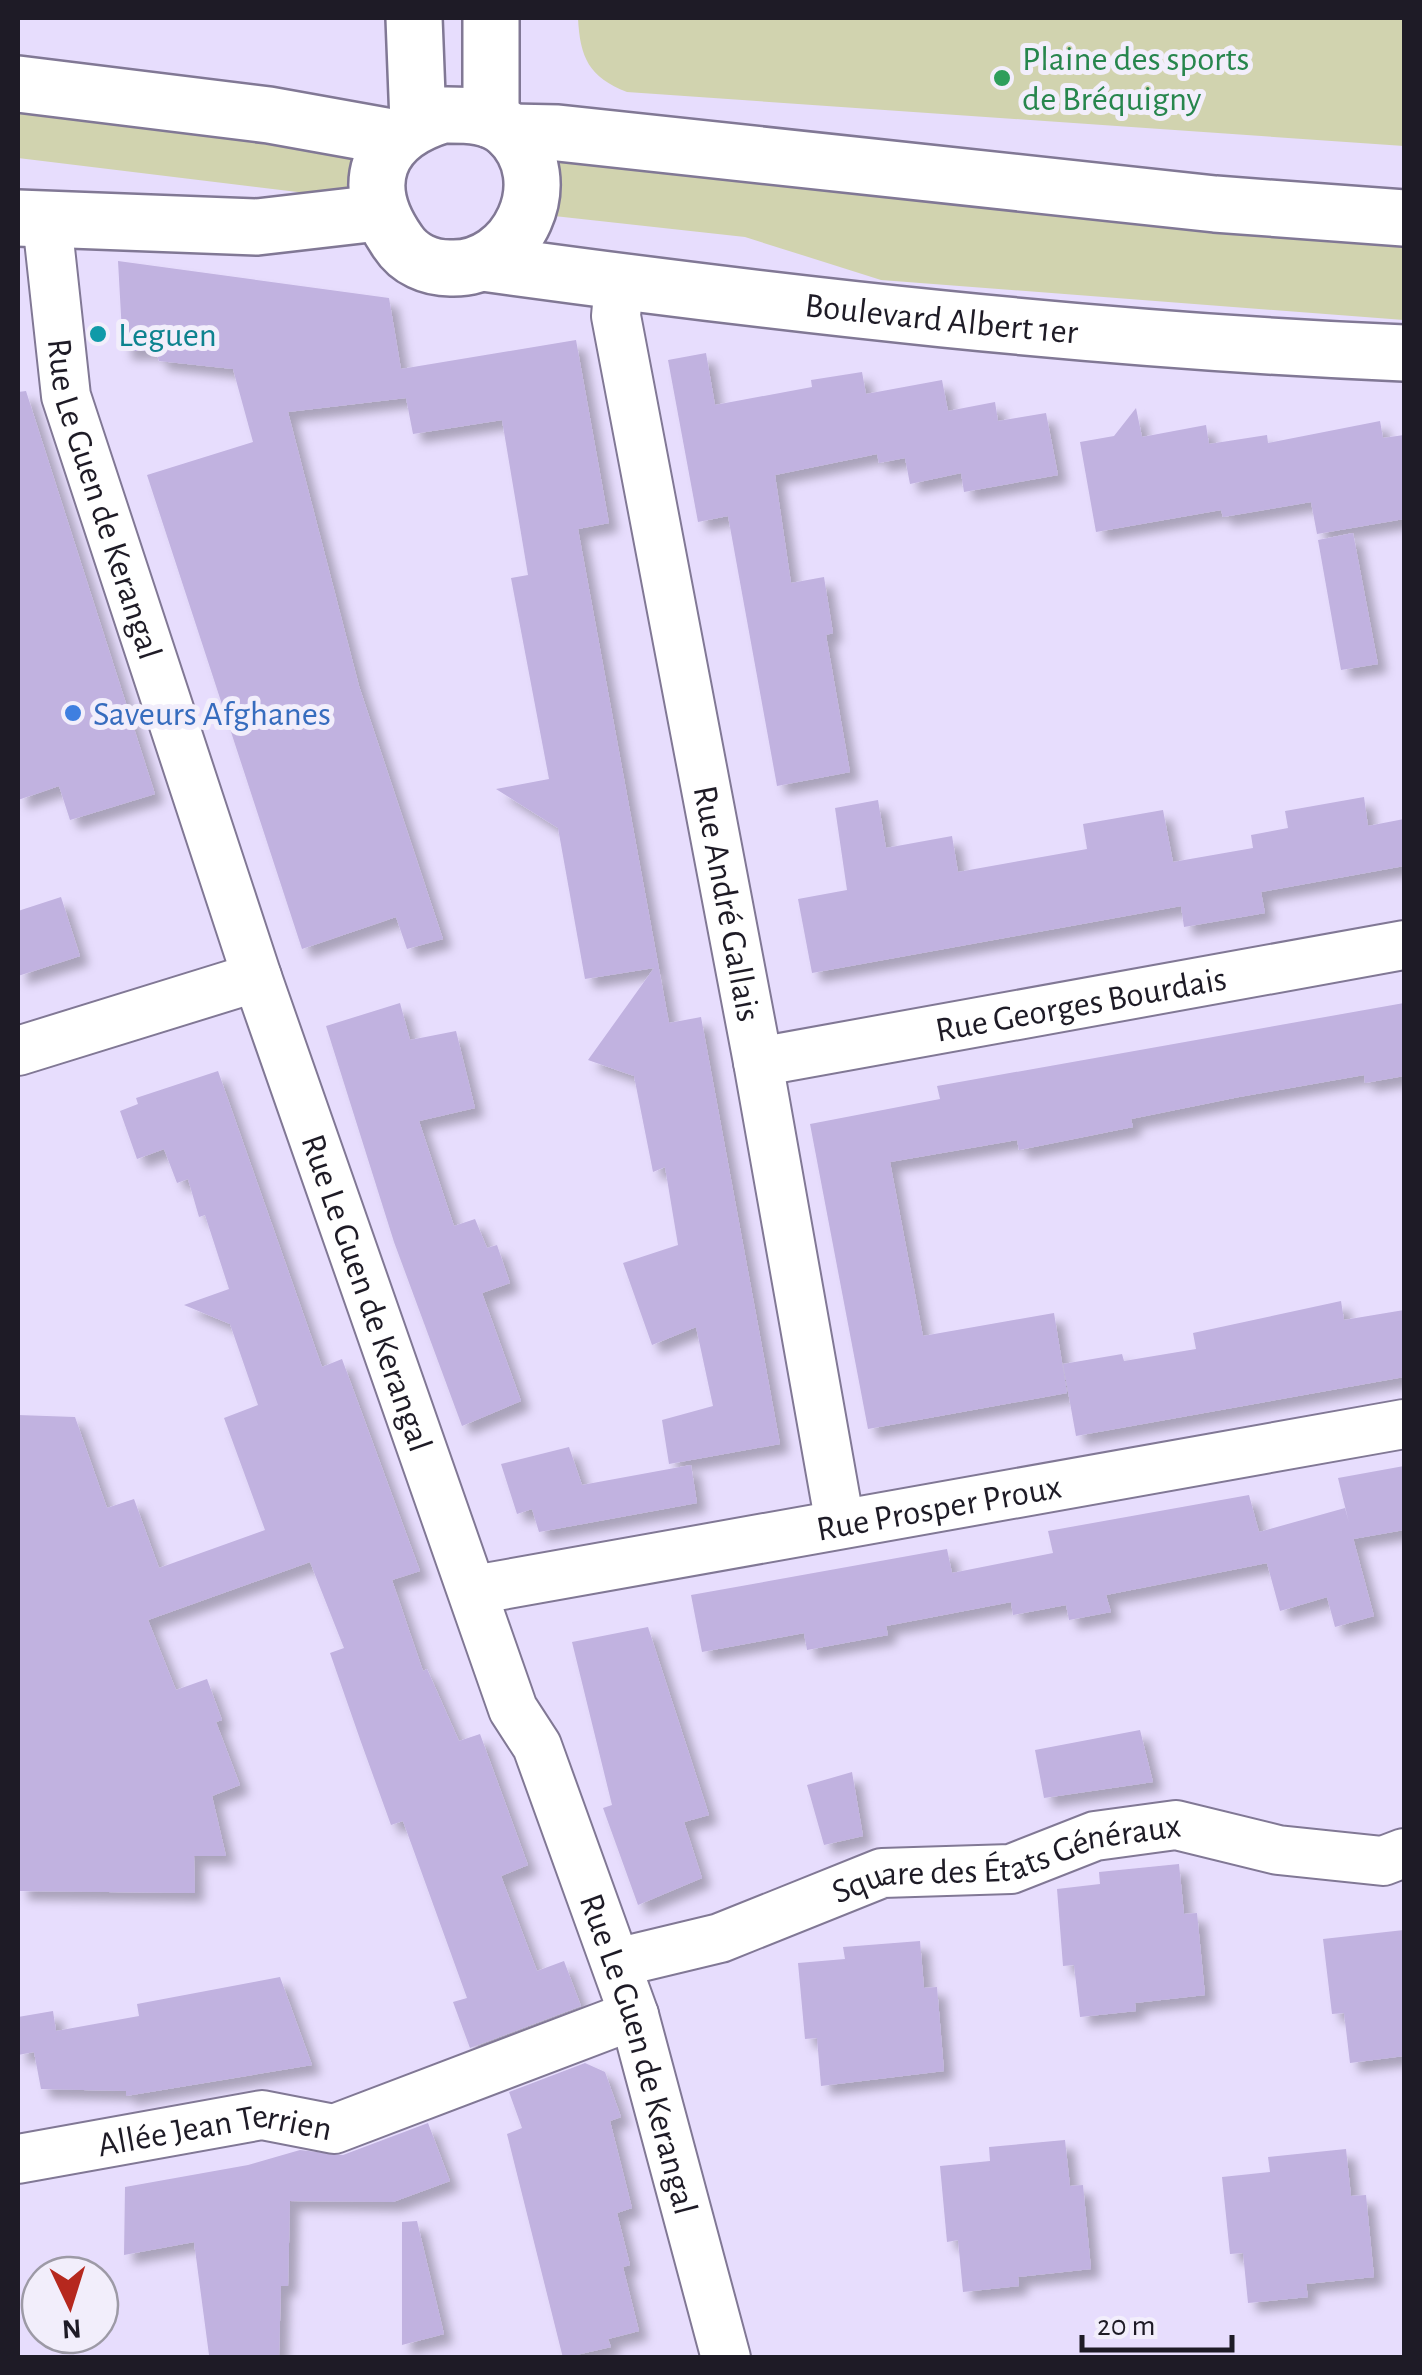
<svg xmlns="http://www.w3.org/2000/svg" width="1422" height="2375" font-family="'Alegreya Sans',sans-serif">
  <defs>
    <filter id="shadow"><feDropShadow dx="9" dy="9" stdDeviation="5" flood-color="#0004"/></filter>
  </defs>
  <rect width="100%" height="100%" fill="#e7ddfd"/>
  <path fill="#d1d3af" d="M578 18H1404V146L627 92C589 77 580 58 578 18Z
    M18 102 383 147 372 201 18 158Z
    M544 155 1404 242V320L881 280 745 237 545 215Z"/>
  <path fill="#c1b2e0" filter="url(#shadow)" d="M118 261 389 298 401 369 576 340 609 523 578 529 611 708 669 1023 701 1017 780 1444 669 1464 662 1420 713 1406 696 1327 652 1345 623 1263 678 1245 665 1167 653 1172 634 1076 588 1060 654 968 585 979 558 828 496 789 549 779 511 578 528 575 502 420 413 434 406 398 288 412 359 686 443 939 407 949 396 917 302 949 147 475 253 442 233 369 159 361 156 351H123Z
    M706 353 715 405 812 387 811 380 862 372 866 394 942 380 948 411 995 402 998 421 1046 413 1058 475 964 492 961 473 910 484 905 458 879 463 877 454 775 475 791 583 824 577 833 633 826 635 850 772 777 786 728 516 698 522 668 360Z
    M26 391 155 794 70 820 59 786 18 800V392Z
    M1136 408 1142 437 1206 425 1209 444 1267 435 1268 443 1380 421 1383 438 1404 435V519L1317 534 1311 502 1223 517 1221 510 1096 532 1080 442 1114 436Z
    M1353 533 1378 664 1341 670 1318 540Z
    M1364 797 1368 826 1404 819V866L1261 892 1265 913 1184 927 1181 906 812 973 798 899 847 890 835 808 878 800 886 848 952 836 958 872 1087 849 1083 824 1163 810 1173 862 1253 848 1251 835 1288 828 1285 811Z
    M61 897 80 956 18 976V911Z
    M400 1003 410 1040 456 1031 475 1108 419 1121 454 1226 475 1219 487 1248 497 1245 510 1283 482 1293 521 1401 462 1426 394 1242 326 1026Z
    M1404 1003V1076L1365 1083 1364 1075 1239 1097 1131 1119 1133 1127 1019 1150 1017 1140 890 1162 923 1336 1054 1313 1067 1393 868 1429 810 1124 940 1099 937 1086Z
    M218 1071 322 1367 342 1359 420 1571 392 1580 423 1671 427 1669 459 1741 480 1734 528 1865 501 1876 537 1971 564 1961 581 2006 470 2048 453 2002 467 1998 403 1821 391 1825 361 1742 330 1653 344 1648 310 1562 148 1620 176 1690 207 1679 222 1720 216 1722 240 1785 212 1796 226 1856H194L195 1893 19 1891 18 1415 75 1417 107 1508 134 1499 159 1568 265 1530 224 1418 258 1405 230 1324 184 1305 229 1289 205 1215 199 1217 188 1179 177 1183 164 1149 137 1159 120 1111 138 1104 136 1098Z
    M1341 1301 1344 1320 1404 1310V1377L1076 1436 1063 1364 1122 1354 1124 1361 1196 1349 1193 1333Z
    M569 1447 582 1485 691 1465 697 1503 539 1532 532 1509 517 1514 501 1464Z
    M1404 1466V1530L1353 1539 1338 1478Z
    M1249 1495 1259 1532 1345 1508 1374 1616 1335 1627 1327 1597 1280 1611 1262 1545 1267 1563 1106 1595 1111 1612 1069 1620 1066 1605 1013 1615 1011 1602 886 1626 888 1635 807 1650 804 1633 702 1652 691 1595 947 1549 952 1573 1053 1553 1048 1531Z
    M648 1627 709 1815 684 1822 702 1878 638 1905 603 1808 612 1805 572 1642Z
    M1140 1730 1153 1782 1044 1798 1035 1750Z
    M852 1772 863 1836 824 1845 807 1785Z
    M1179 1864 1184 1914 1197 1913 1205 1995 1135 2003 1136 2011 1080 2017 1074 1965 1063 1966 1057 1889 1100 1884 1099 1872Z
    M1404 1930V2056L1350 2063 1344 2013 1332 2014 1323 1939Z
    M920 1941 924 1988 937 1987 944 2071 821 2086 817 2038 805 2039 798 1963 845 1959 843 1947Z
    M280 1977 312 2065 126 2096V2091L41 2089 34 2052 18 2055V2017L53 2011 56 2031 139 2016 137 2004Z
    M585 2063 605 2072 621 2117 610 2121 632 2208 617 2213 630 2265 623 2267 639 2331 608 2339 611 2347 563 2358 507 2134 522 2128 509 2092Z
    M428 2123 450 2181 393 2202 290 2201 288 2286H281L279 2357 209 2355 194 2242 124 2255 125 2187 248 2165 300 2150 343 2155Z
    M1065 2140 1070 2186 1083 2185 1091 2269 1018 2277 1019 2286 963 2292 958 2240 947 2242 940 2166 990 2161 989 2147Z
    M1346 2149 1351 2196 1366 2195 1374 2277 1306 2284 1308 2297 1248 2303 1243 2253 1230 2254 1222 2177 1270 2172 1268 2157Z
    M417 2221 444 2334 402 2345V2222Z"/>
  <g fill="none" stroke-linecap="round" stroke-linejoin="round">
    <g stroke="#817895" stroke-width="52">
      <g id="minor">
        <path id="s1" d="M47 221 66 396 257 977 513 1709 537 1746 634 2015 726 2358"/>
        <path id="s2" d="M619 282 616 316 758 1062 840 1524"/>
        <path d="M18 1051 257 977"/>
        <path id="s3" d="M758 1062 1404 945"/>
        <path id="s4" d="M474 1590 1404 1424"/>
        <path id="s5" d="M616 1963 720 1938 882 1873 1011 1869 1095 1836 1176 1825 1278 1850 1383 1861 1404 1853"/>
        <path id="s6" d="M18 2159 262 2115 334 2129 634 2015"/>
      </g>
    </g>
    <g stroke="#817895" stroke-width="60">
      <g id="major">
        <path d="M414 18 418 122"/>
        <path d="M18 84 269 115 397 138"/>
        <path d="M443 115C465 115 491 114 509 131 561 180 518 271 450 268 429 268 409 259 398 242 358 185 376 135 443 115Z"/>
        <path d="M491 120V18"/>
        <path d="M510 132 558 133 1215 204 1404 218"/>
        <path d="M18 218 257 227 378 213"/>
        <path id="s7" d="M483 263C788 305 1097 340 1404 353"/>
      </g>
    </g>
    <use href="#minor" stroke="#fff" stroke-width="48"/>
    <use href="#major" stroke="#fff" stroke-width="55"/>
  </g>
  <circle fill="#2e9e5b" stroke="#f2eefb" stroke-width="4" cx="1002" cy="78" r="10"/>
  <circle fill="#0f9aa8" stroke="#f2eefb" stroke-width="4" cx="98" cy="334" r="10"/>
  <circle fill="#3f7fe0" stroke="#f2eefb" stroke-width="4" cx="73" cy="713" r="10"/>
  <g text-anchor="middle" stroke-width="10" stroke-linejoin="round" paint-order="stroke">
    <g font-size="35" fill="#27864d" stroke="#f2eefb" text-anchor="start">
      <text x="1022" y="70">Plaine des sports<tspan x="1022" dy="40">de Bréquigny</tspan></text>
    </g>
    <g font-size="35" fill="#1e1b26" stroke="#f2eefb">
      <text dy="12" stroke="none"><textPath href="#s7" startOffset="462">Boulevard Albert 1er</textPath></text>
      <text dy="12" stroke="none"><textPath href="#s1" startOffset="285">Rue Le Guen de Kerangal</textPath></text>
      <text dy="12" stroke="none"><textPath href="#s2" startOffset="632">Rue André Gallais</textPath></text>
      <text dy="12" stroke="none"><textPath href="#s3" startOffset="328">Rue Georges Bourdais</textPath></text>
      <text dy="12" stroke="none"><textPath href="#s1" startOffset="1122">Rue Le Guen de Kerangal</textPath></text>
      <text dy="12" stroke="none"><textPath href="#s4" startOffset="472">Rue Prosper Proux</textPath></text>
      <text dy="12" stroke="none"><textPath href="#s5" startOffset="408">Square des États Généraux</textPath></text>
      <text dy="12" stroke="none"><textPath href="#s1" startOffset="1932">Rue Le Guen de Kerangal</textPath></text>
      <text dy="12" stroke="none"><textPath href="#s6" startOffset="200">Allée Jean Terrien</textPath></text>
    </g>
    <g font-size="35" fill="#0d838f" stroke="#f2eefb" text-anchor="start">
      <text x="118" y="346">Leguen</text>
    </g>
    <g font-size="35" fill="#366cbe" stroke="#f2eefb" text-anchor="start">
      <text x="93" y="725">Saveurs Afghanes</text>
    </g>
  </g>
  <rect width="1422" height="2375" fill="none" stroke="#1e1b26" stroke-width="40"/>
  <g transform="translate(70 2305) rotate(176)"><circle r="48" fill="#f2eefb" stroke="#9d9aa6" stroke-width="2.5"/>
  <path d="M0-8L18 38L0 25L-18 38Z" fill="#b6281e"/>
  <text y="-15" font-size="28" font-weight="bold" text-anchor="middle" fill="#1e1b26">N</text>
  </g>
  <path d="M1082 2335v15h150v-15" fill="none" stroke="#1e1b26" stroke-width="5"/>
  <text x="1097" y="2335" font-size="30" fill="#1e1b26" stroke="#f2eefb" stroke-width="8" paint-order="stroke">20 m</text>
</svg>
